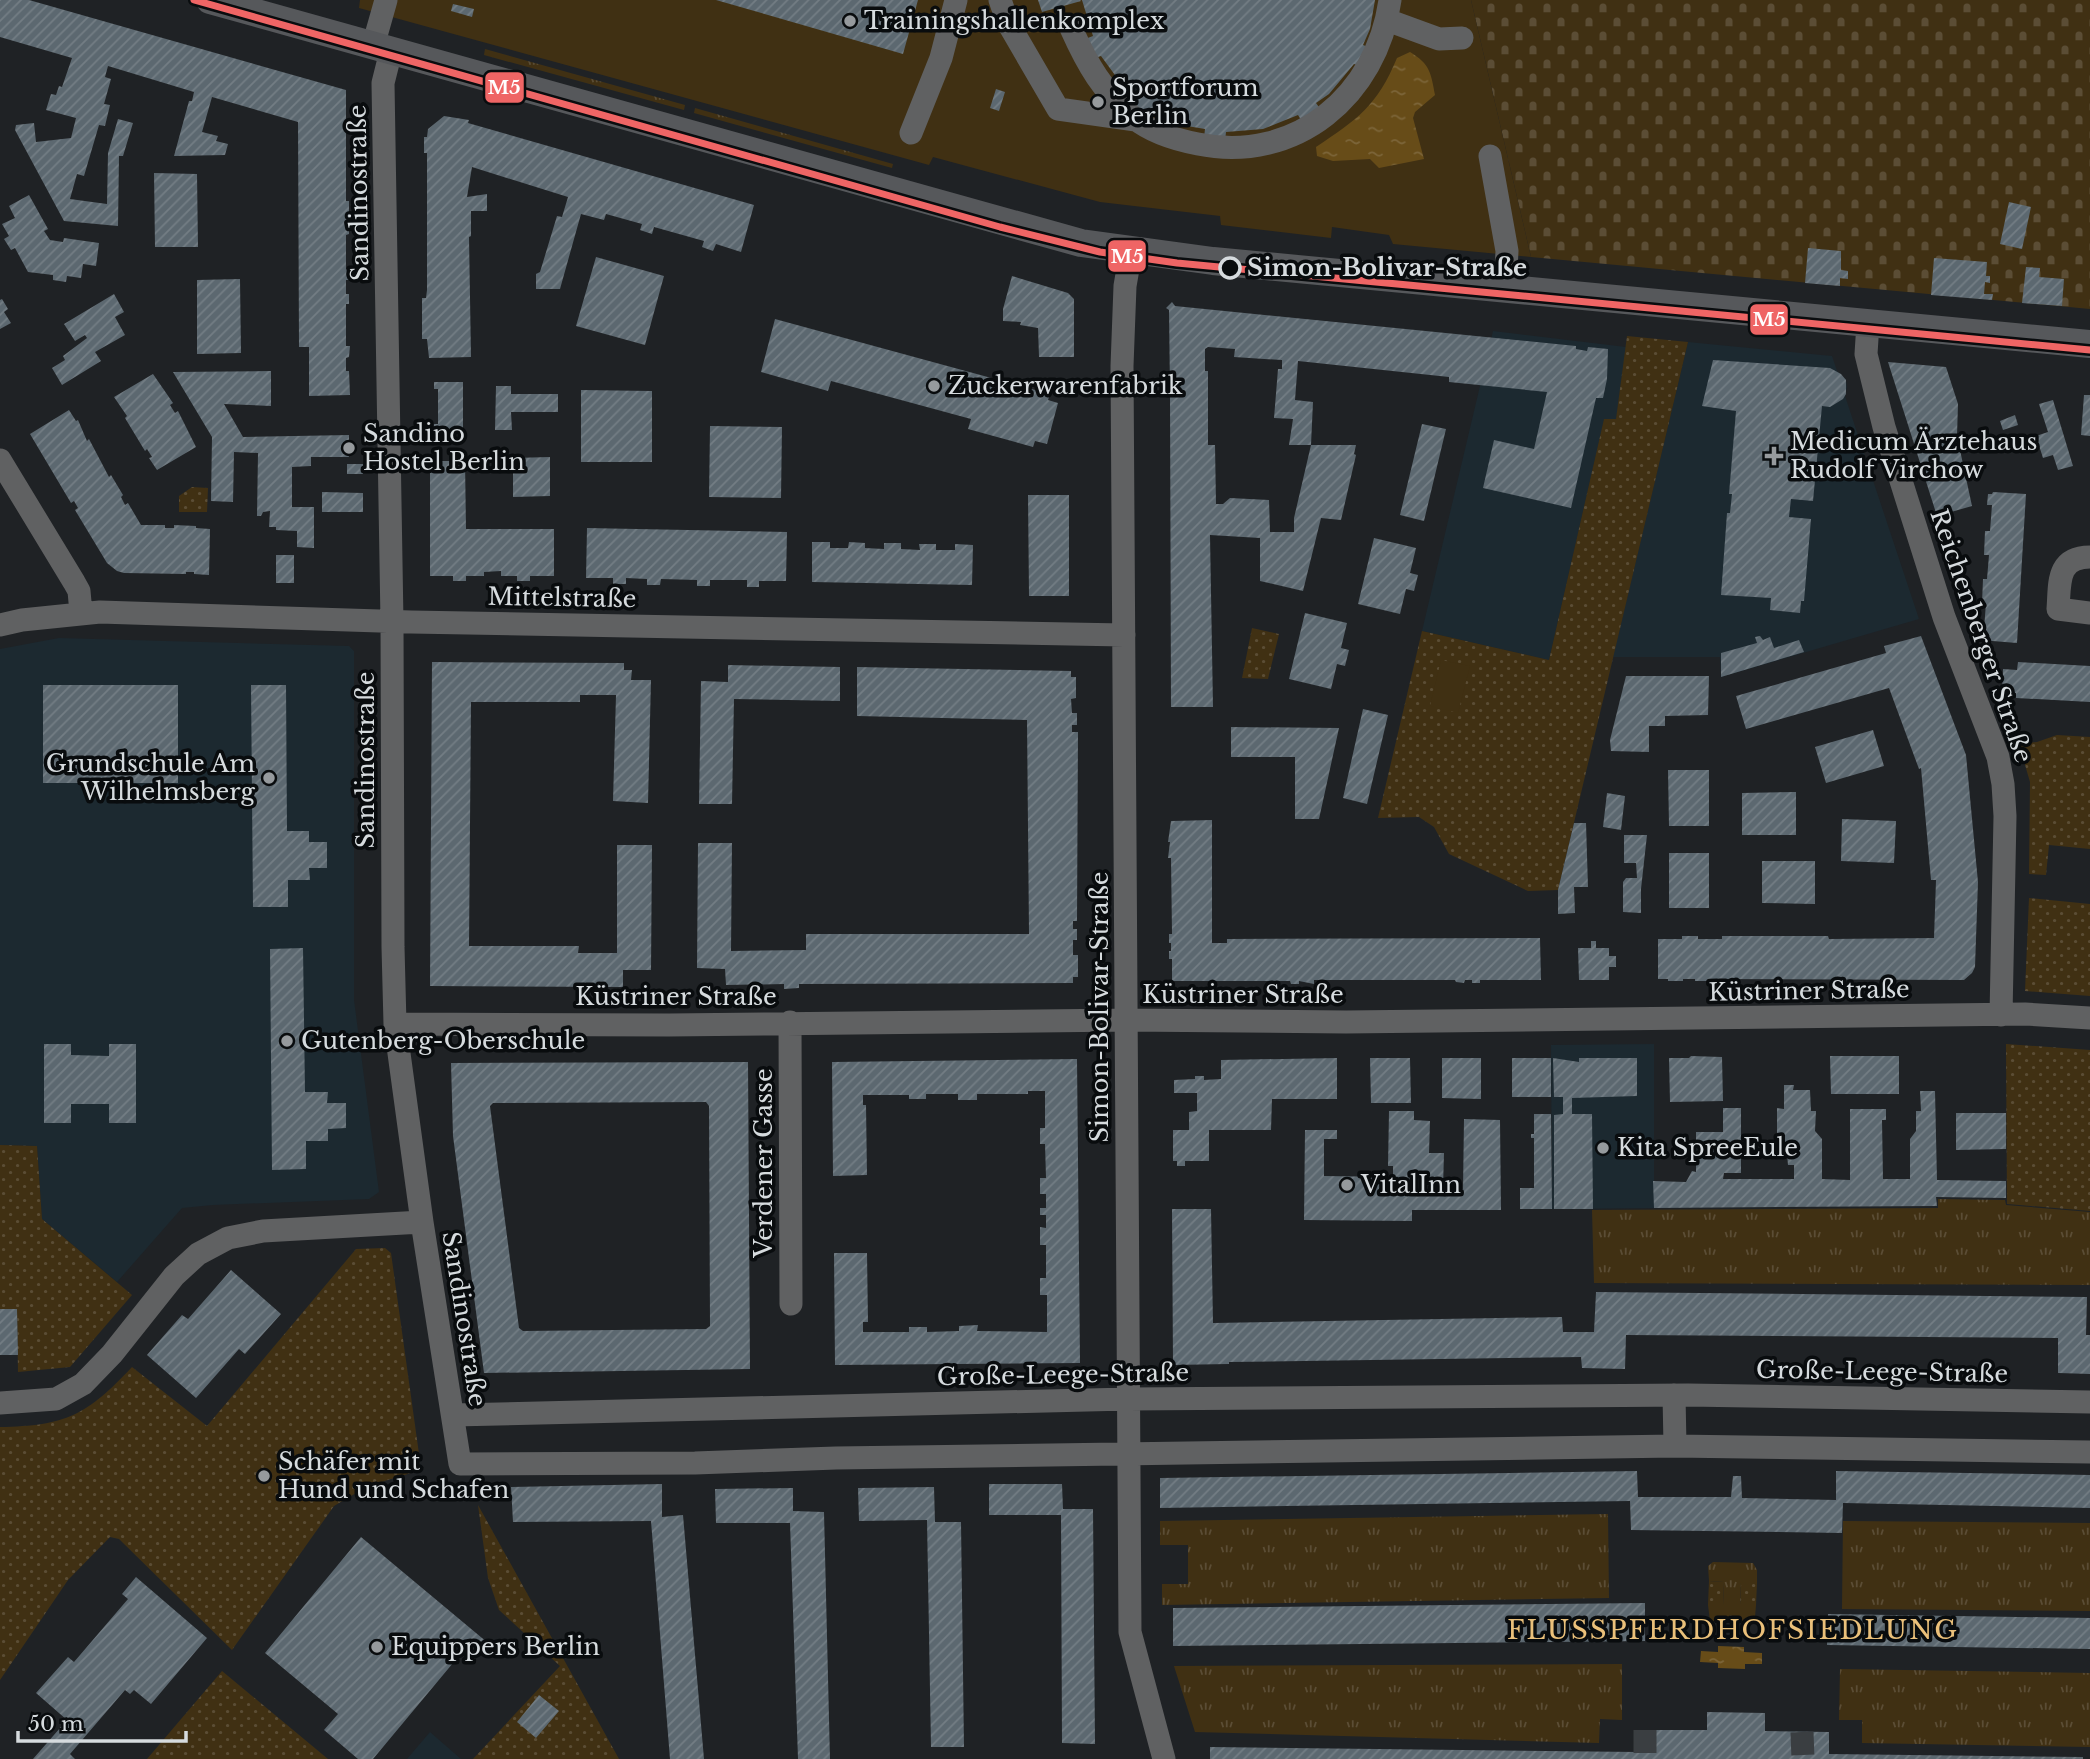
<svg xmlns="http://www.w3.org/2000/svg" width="2090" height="1759" font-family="'Libre Baskerville',serif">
  <defs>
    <pattern id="grass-tufts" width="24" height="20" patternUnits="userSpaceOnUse" patternTransform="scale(1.75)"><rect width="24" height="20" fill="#403013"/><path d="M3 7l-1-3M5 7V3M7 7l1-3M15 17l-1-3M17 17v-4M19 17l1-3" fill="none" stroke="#5b4d35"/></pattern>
    <pattern id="cemetery-stones" width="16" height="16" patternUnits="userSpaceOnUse" patternTransform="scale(1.75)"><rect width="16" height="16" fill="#403013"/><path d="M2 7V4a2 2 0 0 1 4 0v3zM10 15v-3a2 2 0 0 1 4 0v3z" fill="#5b4d35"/></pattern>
    <pattern id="park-dots" width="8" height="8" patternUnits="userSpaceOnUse" patternTransform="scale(1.75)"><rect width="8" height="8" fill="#403013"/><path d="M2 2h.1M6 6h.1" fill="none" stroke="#5b4d35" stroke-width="1.8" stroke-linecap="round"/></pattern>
    <pattern id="water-ripples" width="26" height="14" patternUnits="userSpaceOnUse" patternTransform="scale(1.75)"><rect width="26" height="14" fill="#674c18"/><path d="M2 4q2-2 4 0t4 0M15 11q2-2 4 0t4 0" fill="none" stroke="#7c6539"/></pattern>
    <pattern id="building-hatch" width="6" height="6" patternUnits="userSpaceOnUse" patternTransform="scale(1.75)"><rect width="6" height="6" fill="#5c6870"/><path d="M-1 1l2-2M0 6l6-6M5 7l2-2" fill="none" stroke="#737d84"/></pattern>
  </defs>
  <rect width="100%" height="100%" fill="#1f2225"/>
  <path fill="#1c2930" d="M1493 331 1626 347 1616 420H1604L1549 660 1422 631Z
    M1688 342 1832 356 1837 371 1846 380 1847 387 1845 396 1919 619 1721 677 1720 657H1613Z
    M59 638 349 646 354 651V1000L379 1192 369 1199 213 1205 182 1208 117 1282 42 1219 37 1146 0 1145V649Z
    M1654 1044V1208L1552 1209 1551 1045Z
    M430 1732 461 1759H407Z"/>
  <path fill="url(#grass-tufts)" d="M485 49 685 105 684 110 484 55Z
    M695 108 893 164 892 168 694 113Z
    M1938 1199 2005 1200 2006 1205 2090 1212V1285L1594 1283 1592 1210 1938 1208Z
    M1608 1514 1609 1598 1162 1605V1584H1188V1545H1160V1521Z
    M1843 1521 2090 1523V1611L1842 1609Z
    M1713 1562 1753 1563 1757 1570V1583H1741L1740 1604 1756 1605 1755 1617 1752 1622 1710 1621 1708 1605H1723L1724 1582 1709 1581 1708 1566Z
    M1622 1664V1720L1600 1719 1599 1743 1195 1732 1174 1666Z
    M1840 1669 2090 1673V1747L1862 1743V1720H1839Z"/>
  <path fill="url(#cemetery-stones)" d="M1471 0H2090V309L1531 257Z"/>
  <path fill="url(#park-dots)" d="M1627 336 1688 342 1558 890 1528 891 1449 854 1434 827 1419 817 1378 818 1422 631 1549 660 1604 419H1616Z
    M192 487 208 488 207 512H179V496Z
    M1252 628 1279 634 1268 679 1242 678Z
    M2057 735 2090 737V849L2049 845 2046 875 2029 874 2030 782 2019 744 2037 742Z
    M2029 898 2090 904V996L2025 991Z
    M2006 1044 2090 1050V1211L2007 1204Z
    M0 1145 37 1146 42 1219 132 1295 70 1367 18 1372 17 1310 0 1309Z
    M385 1248 391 1253 420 1461 411 1473 368 1486 334 1506 232 1650 119 1539 110 1537 68 1580 0 1680V1427C66 1426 87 1415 132 1367L207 1426 356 1249Z
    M478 1505 619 1759H473L560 1666 499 1610 488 1578Z
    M1709 1581 1724 1582 1723 1605H1708Z
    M1741 1583H1757L1756 1605H1740Z
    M222 1671 328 1759H147Z"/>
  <path fill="#403013" d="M360 0H1471L1531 257 1393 244 1389 235 1332 227 1331 238 1221 225 1220 216 1100 202 933 157 929 165 359 8Z
    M1441 660 1470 666 1458 713 1430 706Z"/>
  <path fill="url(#water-ripples)" d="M1410 52C1430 64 1431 73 1435 95L1415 112 1413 118 1424 159 1379 168 1370 159 1333 161 1317 156 1316 147C1358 119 1377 106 1397 58Z
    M1718 1646 1744 1647V1652L1762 1653V1664H1745V1669L1718 1668V1663L1700 1662 1701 1651 1718 1652Z"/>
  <path fill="url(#building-hatch)" fill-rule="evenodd" d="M0 0H29L346 90V201H349V234L346 235V269H349V280H346V294H349V304H346V346H350L349 357 346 358V371H349L350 395 309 396V347H299L298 122 212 97 202 132 218 136 216 141 228 144 225 155 174 156 189 101H192L194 92 108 66 105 77 111 79 104 104 110 105 105 126 99 125 84 176 77 174 70 199 107 204 108 153 118 119 133 123 123 156H119L118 226 64 221 15 130 16 125 34 123 36 142 71 138 76 118 46 110 51 94 56 95 59 86 62 87 72 58 0 37Z
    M716 0H918L903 54Z
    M1038 0H1080L1081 1 1042 12Z
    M1082 0H1375L1370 29 1363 45 1371 48 1363 67 1354 64 1329 94 1316 103 1321 110 1303 123 1298 115 1263 129 1226 132 1225 141 1204 138 1205 129 1187 126 1154 111 1147 118 1131 104 1137 97 1123 86 1101 56 1092 59 1085 39 1093 36Z
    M453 4 474 9 472 17 451 11Z
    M996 89 1005 92 999 111 990 108Z
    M444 116 469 120 468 123 754 205 741 252 716 244 713 251 702 247 704 241 654 227 652 234 640 230 642 224 606 214 604 220 581 214 560 289H536V274L540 272 557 216 562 217 568 197 472 167 467 197 487 194V211H471V236L469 237 471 357 429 358 427 339H422V298H426L427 290V153H424V137H427L428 129Z
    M154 173 197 174 198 247H155Z
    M29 195 48 229 44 231 50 240 63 242 64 238 99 243 96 266 83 264 81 278 67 276 66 282 53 280V275L28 272 15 248 11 250 4 239 9 236 2 224 15 218 9 206Z
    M2009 202 2031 207 2022 249 2000 244Z
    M1808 248 1841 251V270L1848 271V279L1840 278V286L1805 283Z
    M596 257 664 276 645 345 576 326Z
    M1934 258 1987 262 1986 276H1990V283L1985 282 1984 294H1993L1992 300 1931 295Z
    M2026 267 2040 268 2039 277 2064 279 2062 306 2022 303Z
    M1012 276 1068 293 1074 299V357H1039L1038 328 1020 325 1021 322 1003 321V309Z
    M240 279 241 353 197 354V280Z
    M114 294 124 312 115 317 125 335 95 352 101 361 62 385 52 368 65 360 63 356 87 338 85 335 75 341 64 324Z
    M2 299 8 309 4 312 11 323 0 329V300Z
    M1172 302 1175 306 1576 346V349L1587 351 1588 347 1608 349 1607 379 1603 398H1596L1571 508 1483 488 1494 440 1534 449 1547 392 1449 382V377L1298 361 1295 400 1313 402 1311 445H1289L1293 419 1274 418 1278 369H1282V360L1234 357 1235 349 1208 347 1205 349V371H1208V445H1215L1216 504H1223L1230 498 1269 500 1270 532H1294V518L1311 445H1356L1354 454 1356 455 1341 520 1321 518 1303 591 1260 581V538L1210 535 1213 707H1171L1170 392 1169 310 1166 308Z
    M775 319 1050 394 1048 400 1058 403 1047 444 1035 441 1033 447 968 429 971 419 831 381 828 391 761 372Z
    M1713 360 1830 368 1841 374 1846 380V394L1843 399 1830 407 1822 406 1813 501 1791 499 1789 517 1811 519 1804 601H1801L1800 613 1770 610 1771 598 1721 595 1727 513H1730L1732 494H1729L1736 411 1702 406Z
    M1888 362 1946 367 1958 404 1957 436 1972 506 1937 516Z
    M271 371V406L224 404 243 437 349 435V457H311V466L292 467V507H314V548L297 547V531L276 530V527H269L270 511 263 512 261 516H257L258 453 234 452 233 502 211 501 212 437 173 372Z
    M153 374 173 403 170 405 175 413 178 411 196 447 157 470 149 458 152 457 147 449 145 451 125 418 127 416 114 397Z
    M434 382H463V431H434V424H438V389H434Z
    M496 386H511V394H558V412H511L512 430H495Z
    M581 390 652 391V462H581Z
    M2084 395H2090V436L2081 435Z
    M2053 400 2073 466 2058 470 2053 455 2043 458 2036 436 2048 432 2039 404Z
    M69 410 76 421 78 420 87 441 89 439 109 477 111 475 123 495 121 497 125 505 128 503 141 525H165V528H174V525L196 526V528L210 529 209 575 194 574V572H186V574L124 573 117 571 107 563 75 510 78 508 74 501 71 503 30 434Z
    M2015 415 2018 425 2003 430 2000 421Z
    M1422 424 1446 429 1424 521 1400 515Z
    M710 426 782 427 781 498 709 497Z
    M550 457V496L513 497V458Z
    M430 461H465L466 529H554V576H530V581H517V576H501V571L484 572V576H466V581H453V576H430Z
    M347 464H363V474H347Z
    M322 492 363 493V512H322Z
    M1993 492 2026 494 2017 643 1980 640V628L1984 629 1986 603H1982L1983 579H1987L1989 555H1984L1985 531H1990L1992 505H1987L1988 494H1992Z
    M1028 495H1069V596H1029Z
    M587 528 787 532 786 581H759V587H747V580H710V586H697V580L661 579 660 585H647V579L626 578V584H613V578H586Z
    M1374 538 1416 548 1410 573 1418 575 1414 591 1406 589 1400 614 1358 604Z
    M812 542H830V548H848L849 542 865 543V548L884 549V543H901V549L920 550 919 544H936V550H955V544L973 545 972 585 812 582Z
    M276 555H294V583H276Z
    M1305 613 1347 623 1341 648 1349 650 1345 666 1337 664 1331 689 1289 679Z
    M1760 636 1763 640 1770 637 1774 648 1799 640 1804 652 1721 677V653L1757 643 1755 637Z
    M1921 636 1966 755 1978 882 1975 967 1972 973 1964 980 1711 979V981H1695V979H1683V981H1668V979H1658V939H1682V936H1698V939H1722V936H1828L1829 939 1934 938 1936 880H1931L1921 768 1919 769 1889 688 1746 729 1736 696 1886 653 1884 646Z
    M432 662 624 663V670H632L631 680H651L648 803 613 801 616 695H580V702H471L469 946H579L578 953H617V845H652L651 970H623V987L430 986Z
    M2018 662 2090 666V702L2016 698V693L2002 692 2003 669 2017 670Z
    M728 665 840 667V701L734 699 732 804H699L701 681 728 682Z
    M857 667 1071 671V677H1076V698L1071 699 1072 713H1077V725H1072V732H1078L1077 921H1073V929H1077V940H1073V955H1078V977H1073V983L799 984V988L784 989V984L726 985 725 969 697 968 698 843H732L731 951 806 950V934H1029L1027 720 857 716Z
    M1626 676H1709L1708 715 1665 716V726H1649V752L1611 751 1610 740Z
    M43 685H178V783H43Z
    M251 685H286L287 831H309V842H327V868H309L310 880H288V907H253Z
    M1363 709 1388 715 1367 804 1343 798Z
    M1231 727 1339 728 1319 819H1295V757H1231Z
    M1873 730 1884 766 1826 783 1815 747Z
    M1668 770H1709V826H1669Z
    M1796 792V835H1742V793Z
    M1607 793 1625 796 1621 830 1603 827Z
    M1842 819 1896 821 1894 863 1841 861Z
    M1212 820V943H1227V939L1540 938 1541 980H1480V983H1472V980H1465L1464 983 1456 982 1455 980H1314V984L1299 981V984H1291L1290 981H1172V959H1169V951H1171V943H1169V934H1172L1171 858H1168L1170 842H1168L1171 821Z
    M1574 823H1586L1588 887H1574L1575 913 1558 914V890Z
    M1624 835H1647L1641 889V913L1623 912V882L1626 878H1637L1636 863H1624Z
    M1669 853H1709V908H1669Z
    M1762 861H1815V904L1762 903Z
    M1591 941H1596V948H1609V956H1616V967H1609V980H1579L1578 948H1591Z
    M303 948 305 1092H328L327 1103H346V1128L328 1129V1141H306V1169L272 1170 270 949Z
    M44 1044H71V1055L109 1056V1044H136V1123H109V1104H71V1123H44Z
    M1691 1056 1722 1057 1723 1101 1670 1102 1669 1058H1689Z
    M1830 1056H1899V1094H1831Z
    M1337 1058V1099H1272L1271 1130H1209V1161H1185V1166H1177V1161H1173V1130H1189V1112L1197 1111V1093H1174V1080L1195 1079V1076H1204V1080L1221 1079V1060Z
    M1370 1058H1410L1411 1103H1371Z
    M1442 1058H1481V1099L1442 1098Z
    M1512 1058H1551V1097H1512Z
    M1553 1058 1579 1062V1058H1637V1096L1572 1098V1114H1592L1593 1209H1554V1115L1563 1114V1097H1554Z
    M1077 1059 1080 1363 835 1365 834 1253H867L868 1322H863V1332H909V1327H927V1332L959 1331V1326L978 1325 977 1331 1047 1332V1295H1040V1278H1046V1245H1040V1227L1046 1228V1215H1040V1208H1046V1194H1040V1178H1046L1045 1144H1040V1128H1045V1091H1028V1094H977V1100H958V1094H926V1099H909V1095H863V1105H866L867 1175 833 1176 832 1062Z
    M748 1062 750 1369 484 1373 453 1136 451 1063ZM706 1102 709 1106 710 1326 706 1329 523 1331 519 1328 490 1106 493 1103Z
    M1784 1085H1794L1793 1090H1810L1811 1111H1816L1815 1131 1822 1139V1179L1850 1180V1109H1886V1120H1882L1883 1179H1910V1139L1916 1131V1111H1921L1920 1091H1935L1937 1180 2006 1181V1198L1936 1197 1937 1206 1654 1208 1653 1181 1686 1182 1692 1171 1696 1172V1132H1723V1108H1741V1173H1724L1723 1179H1794V1165H1788L1787 1155 1777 1154V1108L1784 1109Z
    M1389 1111H1414V1120L1430 1121 1429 1153H1444L1443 1188 1463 1189 1464 1119 1500 1120 1501 1210H1412V1221L1304 1220 1305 1130H1337V1139H1324V1176L1393 1177V1166H1388Z
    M1956 1113H2006V1149L1956 1150Z
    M1534 1114H1551L1552 1209H1520V1188H1534V1138H1531V1134H1534Z
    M1172 1209H1211L1213 1323 1562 1317 1563 1332H1594L1596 1292 2087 1297 2086 1335H2090V1374L2058 1373V1338L1626 1335 1625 1369 1582 1368 1581 1357 1229 1362V1364L1173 1365Z
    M231 1270 281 1314 245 1354 239 1349 196 1398 147 1355 182 1315 188 1319Z
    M0 1309H17L18 1355H0Z
    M1637 1471 1638 1497H1731L1733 1476H1741L1742 1498 1836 1500V1471L2090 1475V1508L1843 1503 1842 1533 1631 1530 1630 1501 1160 1508V1478Z
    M662 1484V1517L683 1515 704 1759H670L651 1521 513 1522 511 1487Z
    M989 1484H1062L1063 1509H1093L1095 1744 1062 1743 1061 1515H989Z
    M934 1487 935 1522H961L964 1747H931L927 1520 859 1521 858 1488Z
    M793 1488V1511L824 1512 830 1759H798L790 1523H716L715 1489Z
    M361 1537 488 1643 474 1660 463 1651 373 1759H358L324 1730 338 1714 265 1653Z
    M136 1577 207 1638 151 1704 134 1690 130 1694 125 1690 70 1754 75 1759H33L67 1720 36 1693 68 1657 74 1662 128 1599 122 1594Z
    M1645 1603V1641L1173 1646V1608Z
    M1828 1614 2090 1618V1649L1827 1645Z
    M539 1695 559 1711 536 1738 517 1722Z
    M1707 1712 1765 1713V1731L1829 1732V1754L2083 1757V1759H1210V1747L1637 1752 1638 1730H1707Z"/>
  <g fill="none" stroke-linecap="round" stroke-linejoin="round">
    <path stroke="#3a3e41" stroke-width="23" stroke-dasharray="23 11" stroke-linecap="butt" d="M1645 1730V1759
      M1802 1732 1803 1759"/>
    <path stroke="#606162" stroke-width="23" d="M1000 0 1008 23 1058 109 1136 120
      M1387 20 1439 39 1462 38
      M1071 28C1087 64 1103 92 1134 118 1151 132 1177 140 1198 144 1296 164 1377 95 1390 0
      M373 46 386 0
      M391 51 383 83 392 622 393 947 395 1024 422 1222 460 1464 695 1463 836 1458 1675 1446 2090 1452
      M911 133 941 58 956 0
      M1490 156 1507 251 1505 288
      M1131 251 1125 286 1122 366 1130 1632 1164 1759
      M1868 323 1866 354 1884 427 1944 617 1998 757 2003 784 2005 816 2001 1015
      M0 460 74 582 79 591 81 613
      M2090 557C2056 557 2060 584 2058 609L2090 613
      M0 625 22 620 100 612 411 622 1124 635
      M790 1022 791 1304
      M395 1024 669 1025 1126 1020 1346 1022 2025 1014 2090 1018
      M1674 1395 1675 1446
      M0 1403 56 1399 83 1384 112 1354 174 1276 198 1254 228 1238 263 1231 422 1222
      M453 1415 1128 1399 1688 1395 2090 1402"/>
    <path stroke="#56585b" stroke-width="28" d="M210 0 1081 243 1213 261 2090 344"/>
    <g stroke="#090c0e" stroke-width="12">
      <path id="tram-1" d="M194 0 1000 227 1100 252 1177 263 2090 350"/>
    </g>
    <use href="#tram-1" stroke="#ef6565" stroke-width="7"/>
  </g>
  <g fill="#969a9d" stroke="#090c0e" stroke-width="2.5">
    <circle cx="850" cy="21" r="7"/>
    <circle cx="1098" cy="102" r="7"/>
    <circle cx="934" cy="386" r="7"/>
    <circle cx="349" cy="448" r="7"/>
    <path d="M1770.5 445.5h7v7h7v7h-7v7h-7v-7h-7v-7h7z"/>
    <circle cx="269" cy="778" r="7"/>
    <circle cx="287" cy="1041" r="7"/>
    <circle cx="1603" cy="1148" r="7"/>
    <circle cx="1347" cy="1185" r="7"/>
    <circle cx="264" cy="1476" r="7"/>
    <circle cx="377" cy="1647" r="7"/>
  </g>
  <circle fill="#090c0e" stroke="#d6dbde" stroke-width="3.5" cx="1230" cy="268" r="10"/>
  <g text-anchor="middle" stroke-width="7" stroke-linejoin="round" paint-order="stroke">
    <g font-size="24" fill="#d6dbde" stroke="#090c0e" text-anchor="start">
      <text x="864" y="29">Trainingshallenkomplex</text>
      <text x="1112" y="96">Sportforum<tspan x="1112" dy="28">Berlin</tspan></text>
      <text x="948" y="394">Zuckerwarenfabrik</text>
      <text x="363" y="442">Sandino<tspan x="363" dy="28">Hostel Berlin</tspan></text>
      <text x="1790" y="450">Medicum Ärztehaus<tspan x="1790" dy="28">Rudolf Virchow</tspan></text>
      <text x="255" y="772" text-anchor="end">Grundschule Am<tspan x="255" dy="28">Wilhelmsberg</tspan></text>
      <text x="301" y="1049">Gutenberg-Oberschule</text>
      <text x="1617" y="1156">Kita SpreeEule</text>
      <text x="1361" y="1193">VitalInn</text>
      <text x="278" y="1470">Schäfer mit<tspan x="278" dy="28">Hund und Schafen</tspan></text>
      <text x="391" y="1655">Equippers Berlin</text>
    </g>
    <g font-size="24" fill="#d6dbde" stroke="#090c0e">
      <text transform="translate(359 193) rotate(-91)" y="8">Sandinostraße</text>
      <text transform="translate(562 598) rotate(1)" y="8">Mittelstraße</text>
      <text transform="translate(1981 636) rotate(71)" y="8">Reichenberger Straße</text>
      <text transform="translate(366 760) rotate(-90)" y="8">Sandinostraße</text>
      <text transform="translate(1809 991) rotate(-1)" y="8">Küstriner Straße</text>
      <text x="1243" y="1003">Küstriner Straße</text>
      <text x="676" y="1005">Küstriner Straße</text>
      <text transform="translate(1100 1007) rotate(-90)" y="8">Simon-Bolivar-Straße</text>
      <text transform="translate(764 1163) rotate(-90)" y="8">Verdener Gasse</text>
      <text transform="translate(464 1319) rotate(81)" y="8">Sandinostraße</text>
      <text transform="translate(1882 1372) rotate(1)" y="8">Große-Leege-Straße</text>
      <text transform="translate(1063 1375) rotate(-1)" y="8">Große-Leege-Straße</text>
    </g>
    <g font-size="24" font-weight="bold" fill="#d6dbde" stroke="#090c0e" text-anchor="start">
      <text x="1247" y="276">Simon-Bolivar-Straße</text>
    </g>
    <g font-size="26" letter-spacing="2" fill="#eac07a" stroke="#090c0e">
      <text x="1733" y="1639">FLUSSPFERDHOFSIEDLUNG</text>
    </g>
  </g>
  <g stroke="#090c0e" stroke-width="2.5">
    <rect x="484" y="71" width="41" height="33" rx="7" fill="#ef6565"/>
    <rect x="1107" y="239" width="40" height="34" rx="7" fill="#ef6565"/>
    <rect x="1749" y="303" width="40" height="33" rx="7" fill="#ef6565"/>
  </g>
  <g font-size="19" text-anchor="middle" font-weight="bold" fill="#fff">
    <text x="504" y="94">M5</text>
    <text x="1127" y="263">M5</text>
    <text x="1769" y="326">M5</text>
  </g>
  <path d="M18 1731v10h168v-10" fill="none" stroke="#d6dbde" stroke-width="3.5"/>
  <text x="28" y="1731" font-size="21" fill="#d6dbde" stroke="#090c0e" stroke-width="5" paint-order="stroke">50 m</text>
</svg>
